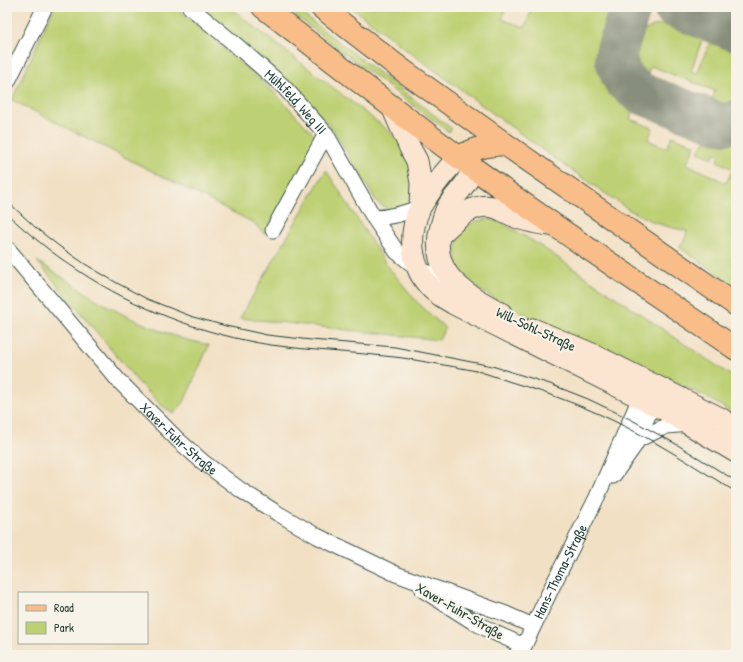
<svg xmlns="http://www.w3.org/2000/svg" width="743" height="662" font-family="'Patrick Hand',sans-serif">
  <rect width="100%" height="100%" fill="#f7f3e8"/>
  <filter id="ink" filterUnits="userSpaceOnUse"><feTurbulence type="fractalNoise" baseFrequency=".025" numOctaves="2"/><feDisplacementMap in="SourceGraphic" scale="8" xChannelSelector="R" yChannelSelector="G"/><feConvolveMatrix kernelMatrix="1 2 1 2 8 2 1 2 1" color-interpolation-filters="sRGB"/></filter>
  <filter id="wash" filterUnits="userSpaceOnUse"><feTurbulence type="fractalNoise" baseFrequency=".012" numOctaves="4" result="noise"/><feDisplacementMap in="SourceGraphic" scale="16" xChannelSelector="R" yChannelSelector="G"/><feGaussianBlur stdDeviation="0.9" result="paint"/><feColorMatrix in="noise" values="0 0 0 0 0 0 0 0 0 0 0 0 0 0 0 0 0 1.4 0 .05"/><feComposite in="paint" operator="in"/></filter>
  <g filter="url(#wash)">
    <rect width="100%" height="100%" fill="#f2e0c4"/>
    <path fill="#bdd073" stroke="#6e8654" d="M54 7H176L273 91 318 139 264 234 254 223 12 100Z
      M199 7H229L389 131 407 151 412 168V198L404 208 390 211 377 202 334 131 286 80Z
      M284 7H293L451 128V130L449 132 373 75Z
      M351 7H506L502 19 525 28 532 7H613L615 13 616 22 608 48 607 67 617 91 635 105 630 119 653 128 648 140 667 148 672 136 695 145 687 164 726 183 733 169 717 161 720 155 715 153 712 158 698 152 705 141 713 133 726 136 736 135V287L679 247 685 239 687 231 669 227 653 222 631 211 554 158 400 45Z
      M704 7H736V19Z
      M662 25 673 26 685 25 702 30 704 33 703 37 691 71 697 74 709 44 715 39 723 37 736 42V101C725 105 722 104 712 100L715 91 651 66 647 75 639 70 634 63V50L636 39 642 32 653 26Z
      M326 170 386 264 417 302 445 328 439 340 240 318Z
      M490 219 504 224 533 241 736 379V415L706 397 671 380 668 385 632 366 501 303 474 286 457 265 456 250 459 236 466 227 476 221Z
      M37 261 97 300 128 317 156 329 183 339 209 345 184 402 174 414 161 405 139 383Z"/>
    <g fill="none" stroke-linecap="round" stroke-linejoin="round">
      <path stroke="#888e7c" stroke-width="42" d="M629 7V12L616 53V60L621 74 625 81 640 93 718 123 726 124 736 121
        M674 7 736 31"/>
    </g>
  </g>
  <g filter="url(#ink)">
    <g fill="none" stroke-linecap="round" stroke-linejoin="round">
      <g stroke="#3f554a" stroke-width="17">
        <g id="minor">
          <path id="s1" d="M190 7 236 45 284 87 326 134 374 218 397 252 418 269 452 281"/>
          <path d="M7 83 45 7"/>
          <path d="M374 218C392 217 404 214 420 207"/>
          <path d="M273 230 326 134"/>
          <path id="s2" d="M7 248 118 380 179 441 203 462 242 491 277 513 317 536 396 574 506 614 533 626"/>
          <path d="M637 440 666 426 690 424"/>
          <path d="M613 476 635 445 653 404 654 394"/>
          <path d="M423 590 472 621 495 633 524 646"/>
          <path id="s3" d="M516 655 524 646 551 589 597 497 640 398 647 391"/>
        </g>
      </g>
      <g stroke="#3f554a" stroke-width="23">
        <path id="secondary" d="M392 107 410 148 417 161 421 183 420 207
          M459 157C447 169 437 181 428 195 426 199 422 203 420 208 408 234 410 267 431 288 438 295 446 299 454 304L663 409 736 452
          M473 167C471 171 470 175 468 179 463 189 454 196 448 206 443 215 441 225 439 235 433 279 469 295 501 313
          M440 235C454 222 471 202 493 207 501 209 508 214 516 217 526 222 544 224 555 226
          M533 329 592 354 720 418 736 429"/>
      </g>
      <g stroke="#3f554a" stroke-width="24">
        <path id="primary" d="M263 7C333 61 401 115 472 167 559 230 648 289 736 349
          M321 7 401 69 505 144 736 305
          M459 157C475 148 487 145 505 144"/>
      </g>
      <use href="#minor" stroke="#fff" stroke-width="15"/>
      <use href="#secondary" stroke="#fce5d0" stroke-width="21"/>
      <use href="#primary" stroke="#f8bd89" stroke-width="22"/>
      <path stroke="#1f3d34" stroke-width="1" d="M7 201 36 228 59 246 85 264 117 283 147 299 193 317 226 326 267 335 311 340 395 347 492 366 550 384 588 399 630 419 676 444 736 481
        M7 214C30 235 53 254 79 271 134 308 205 335 271 345 312 351 353 352 394 357 405 358 415 360 426 362 444 365 463 368 481 372 491 375 501 379 511 382 551 394 589 408 626 427 664 446 700 470 736 492"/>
    </g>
  </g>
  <g text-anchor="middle" stroke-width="4" stroke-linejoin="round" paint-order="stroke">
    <g font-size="14" fill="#1f3d34" stroke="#f7f3e8">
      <text dy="5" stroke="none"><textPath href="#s1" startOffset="142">Mühlfeld, Weg III</textPath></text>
      <text transform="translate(536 329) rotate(25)" y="5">Will-Sohl-Straße</text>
      <text dy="5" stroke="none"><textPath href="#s2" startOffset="257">Xaver-Fuhr-Straße</textPath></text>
      <text dy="5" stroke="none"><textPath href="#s3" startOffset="95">Hans-Thoma-Straße</textPath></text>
      <text transform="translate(460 611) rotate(30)" y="5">Xaver-Fuhr-Straße</text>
    </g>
  </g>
  <rect width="743" height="662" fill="none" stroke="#f7f3e8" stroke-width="24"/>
  <rect x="18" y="592" width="130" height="52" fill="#f7f3e8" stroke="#a1aaa0"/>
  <rect x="26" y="605" width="20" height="6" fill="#f8bd89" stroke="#a1aaa0"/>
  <text x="54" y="612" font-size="12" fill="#1f3d34">Road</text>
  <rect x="26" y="622" width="20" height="12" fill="#bdd073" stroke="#a1aaa0"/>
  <text x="54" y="632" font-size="12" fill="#1f3d34">Park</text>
</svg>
